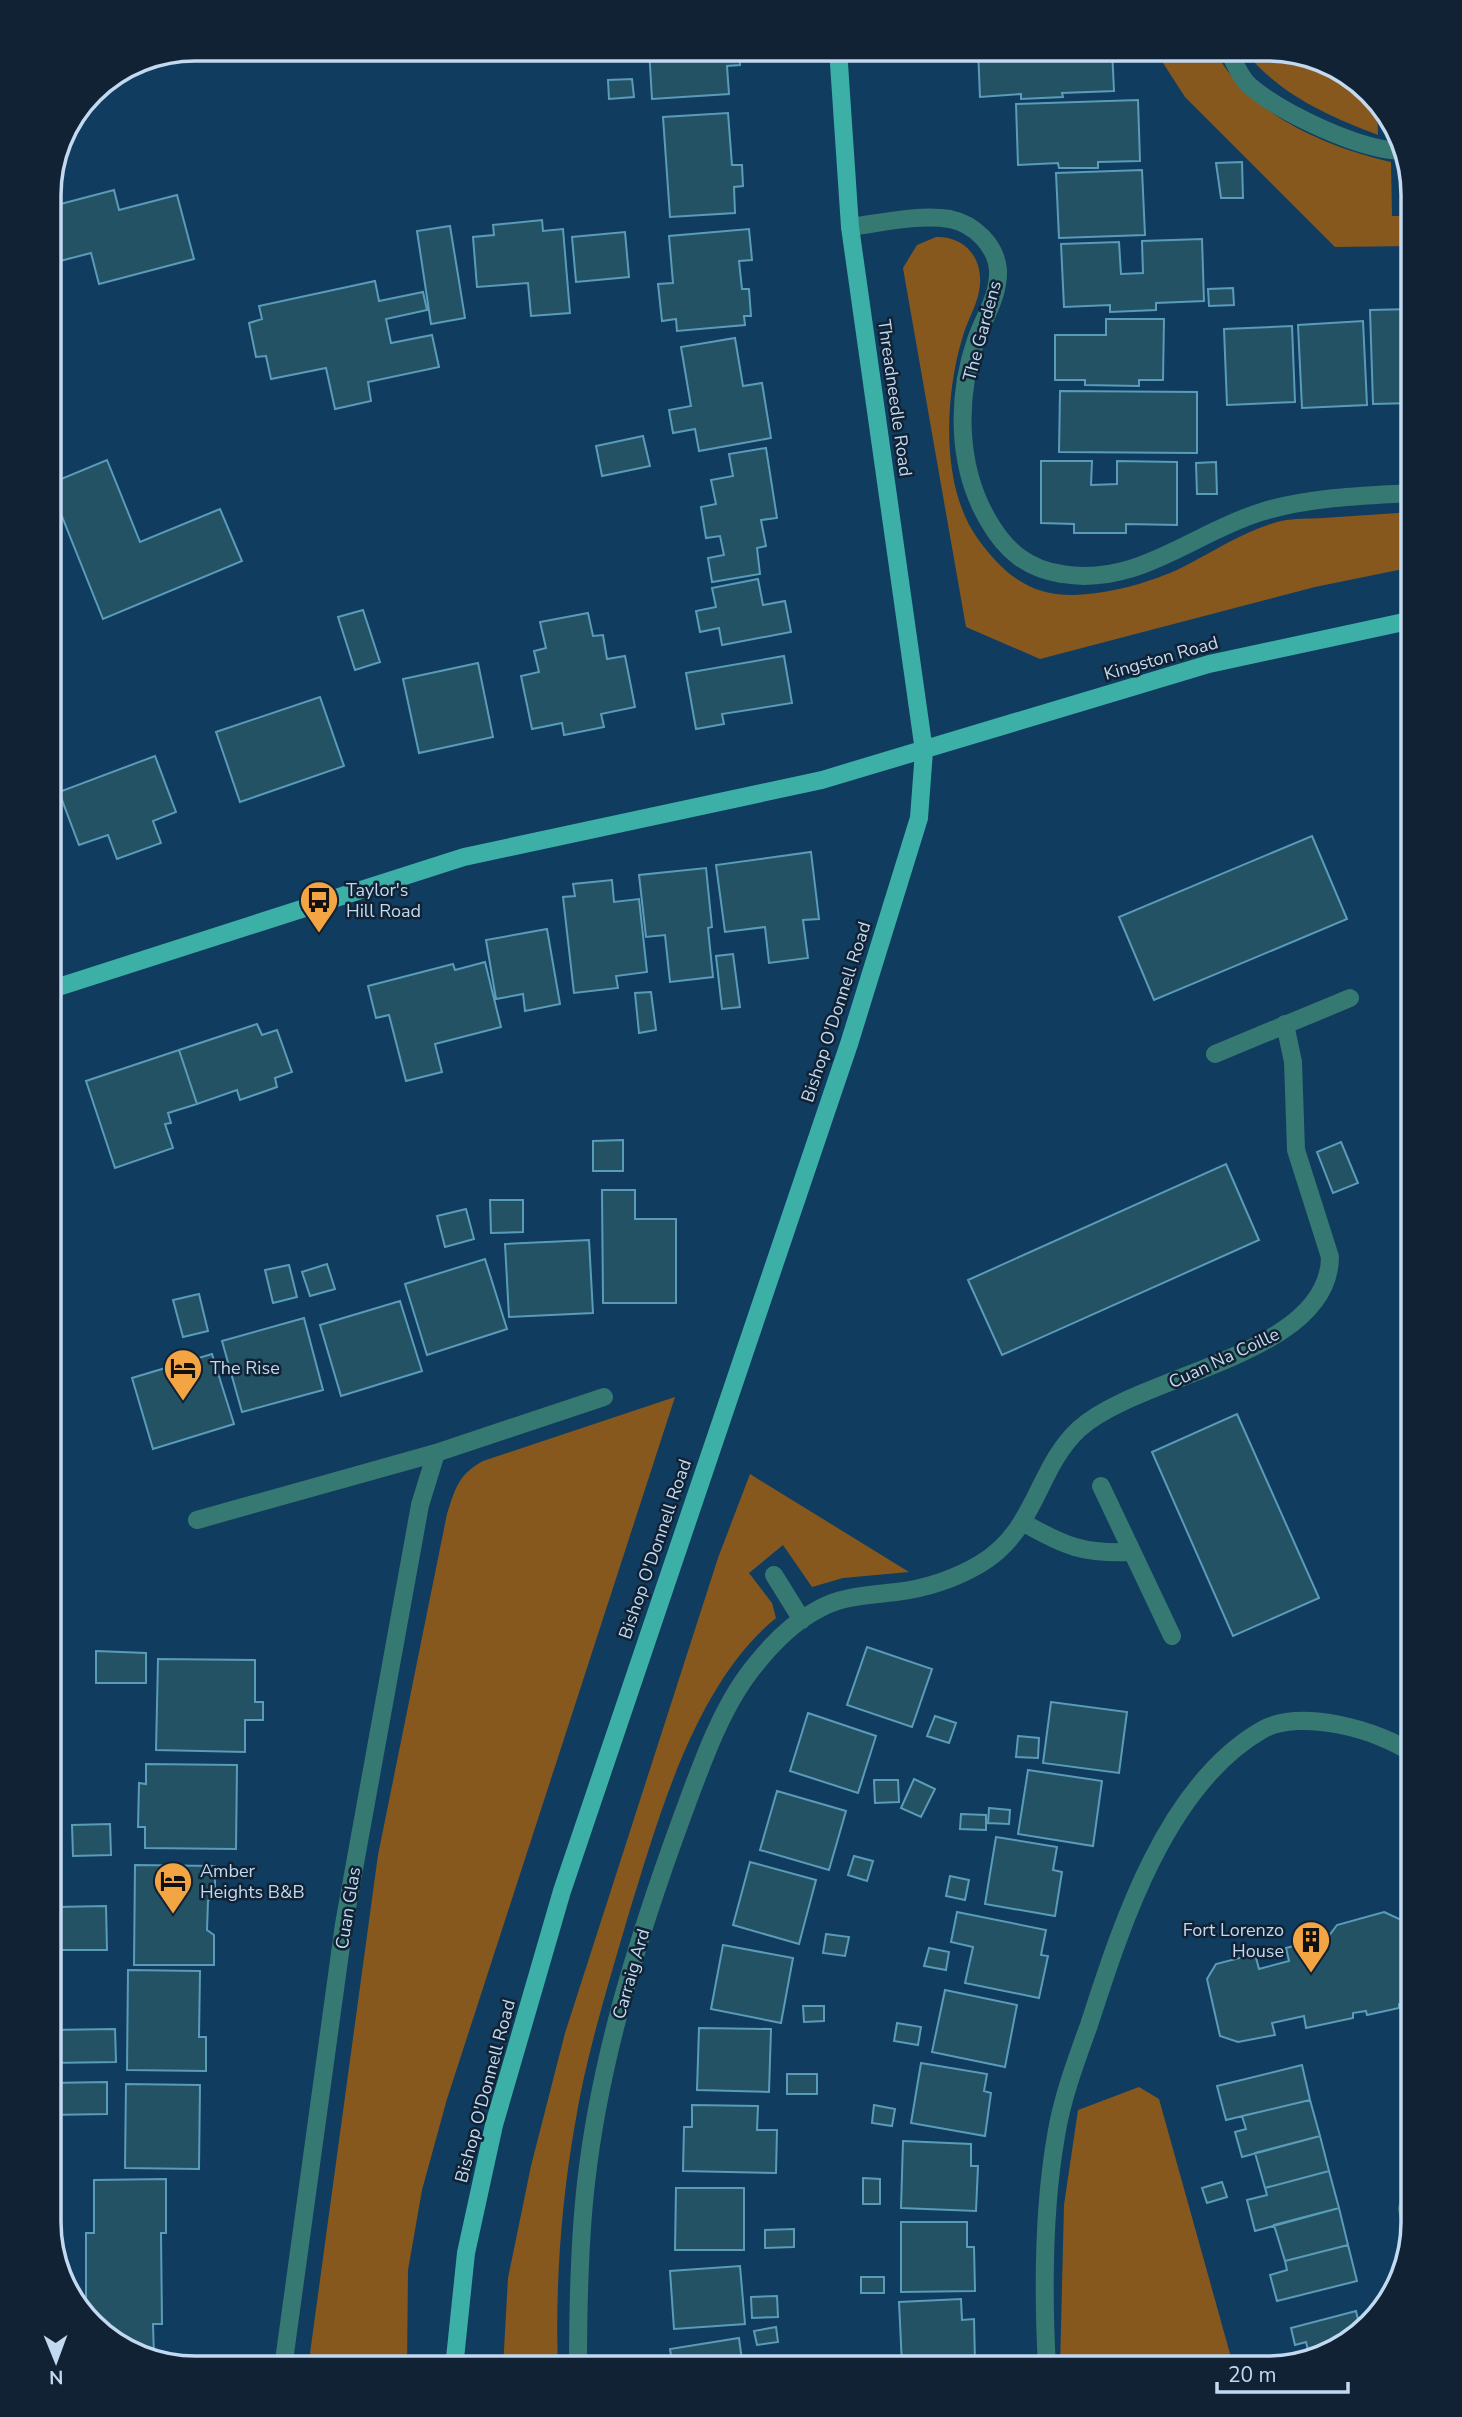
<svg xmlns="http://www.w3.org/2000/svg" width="1462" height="2417" font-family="'Nunito Sans',sans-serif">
  <rect width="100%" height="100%" fill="#103c60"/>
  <path fill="#87581d" d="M1154 49H1214C1246 113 1325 147 1391 162L1392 216H1413V246L1335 247 1185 97Z
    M1243 49H1277L1348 73 1377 106 1378 135C1326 115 1278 94 1243 49Z
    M936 237C963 236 982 256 980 284 979 303 967 320 962 339 945 396 940 487 978 539 994 561 1014 583 1042 591 1080 603 1146 585 1181 568 1213 552 1245 530 1281 521 1294 518 1310 519 1323 518 1353 516 1383 514 1413 512V567L1315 587 1040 659 966 627 903 268 917 245Z
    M675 1397 447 2099 422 2190 408 2270 407 2368H308L378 1855 447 1514C456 1487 458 1475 483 1461Z
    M750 1474 909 1572 843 1578 812 1587 783 1545 749 1573 772 1603 776 1618C693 1686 657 1823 626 1923 607 1989 586 2056 575 2124 561 2203 555 2288 558 2368H503L508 2278 531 2166 565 2033 718 1558Z
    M1139 2087 1159 2099 1234 2368H1060L1064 2205 1078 2110Z"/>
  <path fill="#235265" stroke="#5a9cb8" stroke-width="2" d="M649 49H739L740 65 727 66 729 94 652 99Z
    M978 49H1028V58L1054 57V49H1112L1114 91 1062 93 1063 97 1021 99V94L980 97Z
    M632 79 634 97 609 99 608 80Z
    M1138 100 1140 161 1098 162V168H1059L1058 163 1018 165 1016 104Z
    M728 113 732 165H742L743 186 734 187 735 213 670 217 663 117Z
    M1242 162 1243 198H1221L1216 163Z
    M1142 170 1145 235 1059 238 1056 173Z
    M114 190 119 210 177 195 194 259 99 284 91 253 60 261 49 221V207Z
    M542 220 543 231 563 229 570 313 531 316 528 283 477 287 473 237 494 235 493 225Z
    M450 226 465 318 431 324 417 231Z
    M749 229 752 260 739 261 742 289H749L751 316H744L745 325 677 331 676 319 662 321 658 284 673 283 669 236Z
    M625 232 629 277 576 282 572 237Z
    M1202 239 1204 301 1156 303V310L1110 312V305L1064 307 1061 244 1119 242 1121 274 1143 273 1142 241Z
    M375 281 379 301 423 292 427 310 386 319 391 343 432 335 439 367 368 382 371 401 335 409 326 368 271 379 266 356 256 357 249 323 262 319 259 306Z
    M1233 288 1234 305 1209 306 1208 289Z
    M1413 309V403L1373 404 1370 310Z
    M1106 319H1164L1163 380H1139V386L1085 385V380H1055V335H1106Z
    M1363 321 1367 405 1302 408 1298 325Z
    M1292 326 1295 402 1227 405 1224 329Z
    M735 338 743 386 762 383 771 438 699 451 695 429 673 433 669 410 691 406 681 347Z
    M1060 391 1197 392V453L1059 452Z
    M643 436 650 466 602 476 596 446Z
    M766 448 777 518 761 520 766 546 757 548 760 574 712 582 708 558 724 555 720 536 706 538 701 507 716 504 711 480 733 476 729 454Z
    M107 460 140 542 220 509 242 561 103 619 49 484Z
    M1041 461H1092L1091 485 1117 484V461L1177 462V525L1126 524V533H1074V524L1041 523Z
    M1216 462 1217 494H1197L1196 463Z
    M758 579 763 605 785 601 791 632 722 645 719 628 700 632 696 611 716 607 712 588Z
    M363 610 380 662 355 670 338 617Z
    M588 613 593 636 603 635 607 659 625 656 635 707 601 714 604 727 564 735 562 723 532 729 521 676 539 672 534 651 546 648 540 622Z
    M784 656 792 703 722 714 724 724 696 729 686 673Z
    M478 663 493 737 419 753 403 679Z
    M320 697 344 766 240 802 216 732Z
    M155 756 176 812 153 821 161 843 117 859 108 835 79 845 59 792Z
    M1312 836 1347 919 1154 1000 1119 917Z
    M811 852 819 919 803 920 808 958 769 963 765 927 725 932 716 865Z
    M706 868 712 927 708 928 713 977 670 982 665 935 646 937 639 875Z
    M612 880 614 902 639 899 647 972 616 976 618 988 574 993 563 897 575 896 573 884Z
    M547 929 560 1004 525 1011 523 994 496 999 486 940Z
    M733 954 740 1007 722 1009 716 956Z
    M485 962 501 1027 435 1044 442 1072 406 1081 389 1015 376 1018 368 986 453 964 455 970Z
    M651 992 656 1030 639 1033 635 993Z
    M257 1024 262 1035 277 1030 292 1072 275 1078 277 1087 240 1100 237 1090 197 1104 179 1050Z
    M179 1050 197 1104 168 1113 171 1123 165 1124 173 1148 115 1168 86 1081Z
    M623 1140V1171H593V1141Z
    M1341 1142 1358 1183 1333 1193 1317 1152Z
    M1226 1164 1259 1240 1002 1355 968 1280Z
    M602 1190H635V1219H676V1303H603Z
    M490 1200H523V1232L491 1233Z
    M466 1209 474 1239 445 1247 437 1216Z
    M589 1240 593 1313 509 1317 505 1244Z
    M485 1259 507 1329 427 1355 405 1284Z
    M327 1264 335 1289 310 1296 302 1272Z
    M289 1265 297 1297 273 1303 265 1270Z
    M199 1294 208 1331 183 1337 173 1300Z
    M400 1301 422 1371 341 1396 320 1325Z
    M304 1318 323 1390 242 1412 222 1341Z
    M212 1354 234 1424 153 1449 132 1378Z
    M1237 1414 1319 1598 1233 1636 1152 1452Z
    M867 1647 932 1669 912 1727 847 1705Z
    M96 1651 146 1653V1683H96Z
    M158 1659 255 1660V1702H263V1720H245V1752L156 1750Z
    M1051 1702 1127 1712 1119 1773 1043 1763Z
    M808 1713 876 1736 858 1793 790 1771Z
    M935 1716 956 1723 949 1743 927 1736Z
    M49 1726 51 1821H49Z
    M1018 1736 1039 1738 1038 1758 1016 1757Z
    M146 1764 237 1765 236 1849 145 1848V1827H138L139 1783 146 1784Z
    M1028 1770 1102 1781 1093 1846 1018 1834Z
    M914 1779 935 1789 921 1817 901 1808Z
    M874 1780H898L899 1802 875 1803Z
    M777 1791 846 1811 829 1870 760 1850Z
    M989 1808 1010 1810 1009 1824 988 1823Z
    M961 1814 986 1815V1830L960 1829Z
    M110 1824 111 1855 73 1856 72 1825Z
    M996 1837 1057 1847 1053 1870 1062 1872 1055 1916 985 1904Z
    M854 1856 873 1861 867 1881 848 1875Z
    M750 1862 816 1880 799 1944 733 1925Z
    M135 1865 215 1866V1895L208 1901 207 1930 214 1935V1965H134Z
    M950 1876 969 1880 965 1900 946 1896Z
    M106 1906 107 1950H56L55 1907Z
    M957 1912 1046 1930 1041 1955 1048 1956 1039 1998 965 1983 973 1947 951 1942Z
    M1384 1912 1399 1919 1413 1916V2001L1399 2004V2008L1367 2015 1366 2011 1353 2013V2018L1306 2028 1304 2016 1272 2023 1275 2035 1238 2042 1220 2036 1207 1979 1216 1964 1255 1954 1259 1969 1289 1961 1286 1948 1328 1937 1337 1925Z
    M826 1934 849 1937 845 1956 823 1953Z
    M723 1945 793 1958 781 2023 711 2009Z
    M929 1948 949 1952 946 1970 924 1966Z
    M128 1970 200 1971 199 2037H206V2071L127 2070Z
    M945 1990 1017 2005 1005 2067 932 2052Z
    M803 2006H824V2021L804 2022Z
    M897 2023 921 2027 918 2045 894 2041Z
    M699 2028 771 2029 769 2092 697 2090Z
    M115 2029 116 2062 49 2063V2030Z
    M921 2063 987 2074 984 2091 991 2093 985 2136 911 2123Z
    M1302 2065 1310 2100 1226 2120 1217 2086Z
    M787 2074H817V2094H787Z
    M107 2082V2114L49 2115V2083Z
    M126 2084 200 2085 199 2169 125 2168Z
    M1310 2100 1320 2136 1242 2157 1235 2132 1246 2129 1242 2116Z
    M692 2105 758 2106 757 2130H777L776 2173 683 2171 684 2127H692Z
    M874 2105 895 2109 892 2126 872 2123Z
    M1320 2136 1329 2171 1265 2188 1255 2153Z
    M903 2141 971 2144V2166H978L976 2211 901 2208Z
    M1329 2171 1339 2208 1255 2231 1247 2200 1267 2195 1265 2188Z
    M863 2178 880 2179V2204H863Z
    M166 2179V2233H161L162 2324H153L154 2357 114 2344 86 2311V2233H94V2180Z
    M1222 2182 1227 2197 1207 2203 1202 2188Z
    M676 2188H744V2250H675Z
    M1339 2208 1348 2245 1285 2261 1274 2225Z
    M901 2222H967V2247H974L975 2291 901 2292Z
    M794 2229V2247L765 2248V2230Z
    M1348 2245 1357 2281 1277 2301 1270 2275 1287 2270 1285 2261Z
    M740 2266 745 2324 674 2329 670 2271Z
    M861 2277H884V2293H861Z
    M777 2296 778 2317 752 2318 751 2297Z
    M961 2299 962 2320 974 2319 975 2362 902 2365 899 2302Z
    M1356 2311 1360 2328 1332 2353 1310 2358 1306 2342 1295 2345 1291 2328Z
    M776 2327 778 2342 757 2345 754 2331Z
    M739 2338 743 2368H673L670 2349Z"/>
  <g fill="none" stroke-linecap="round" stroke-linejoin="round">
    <path stroke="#367872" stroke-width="18" d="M1227 49C1234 60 1240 78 1250 86 1281 113 1361 151 1403 151
      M850 227C881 223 918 214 950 219 974 224 996 245 998 270 999 296 984 317 976 340 956 398 957 467 988 520 1005 550 1027 569 1062 574 1137 587 1193 533 1261 512 1310 497 1362 496 1413 493
      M49 589V588
      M1215 1054 1350 998
      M1101 1486 1172 1636
      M197 1520 436 1453 604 1397
      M1024 1523C1066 1547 1084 1554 1132 1552
      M774 1575 802 1620
      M1411 2230 1407 2209 1413 2185
      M283 2368 344 1924 420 1505 436 1453
      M578 2368C578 2306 579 2244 586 2183 600 2058 639 1934 682 1817 701 1766 721 1706 756 1664 772 1644 794 1622 817 1610 840 1596 869 1595 896 1592 924 1589 955 1579 980 1564 1037 1530 1036 1469 1079 1429 1141 1373 1329 1356 1330 1257L1296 1150 1293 1062 1285 1024
      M1047 2368C1043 2293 1043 2210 1056 2136 1062 2098 1076 2061 1089 2025 1121 1926 1166 1785 1262 1730 1300 1708 1380 1730 1413 1754"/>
    <path stroke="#3cafa7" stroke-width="18" d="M49 990 464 857 822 780 1209 664 1413 620
      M454 2368 466 2253 494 2125 562 1891 849 1044 919 818 924 751 850 227 838 49"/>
  </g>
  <defs>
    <g id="bus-pin" transform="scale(2.0125)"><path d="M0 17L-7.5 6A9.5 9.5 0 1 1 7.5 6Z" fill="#f3a443" stroke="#102233"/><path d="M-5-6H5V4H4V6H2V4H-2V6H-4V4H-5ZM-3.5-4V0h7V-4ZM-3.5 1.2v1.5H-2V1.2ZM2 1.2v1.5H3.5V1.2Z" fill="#111"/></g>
    <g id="hotel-pin" transform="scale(2.0125)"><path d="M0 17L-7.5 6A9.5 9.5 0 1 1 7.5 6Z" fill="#f3a443" stroke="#102233"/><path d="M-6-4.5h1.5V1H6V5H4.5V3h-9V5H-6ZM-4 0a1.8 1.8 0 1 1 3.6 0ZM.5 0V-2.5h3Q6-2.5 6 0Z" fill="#111"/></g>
    <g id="building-pin" transform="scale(2.0125)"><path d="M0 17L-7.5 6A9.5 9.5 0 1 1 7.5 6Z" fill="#f3a443" stroke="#102233"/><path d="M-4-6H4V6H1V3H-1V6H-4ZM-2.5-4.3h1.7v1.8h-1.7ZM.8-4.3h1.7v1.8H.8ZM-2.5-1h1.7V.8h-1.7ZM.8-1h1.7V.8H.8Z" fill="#111"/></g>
  </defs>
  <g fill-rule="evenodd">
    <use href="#bus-pin" x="319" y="900"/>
    <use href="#hotel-pin" x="183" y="1368"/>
    <use href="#hotel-pin" x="173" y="1881"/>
    <use href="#building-pin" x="1311" y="1940"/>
  </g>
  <g text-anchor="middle" stroke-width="5" stroke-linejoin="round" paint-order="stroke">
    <g font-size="18" fill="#c2d9f0" stroke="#102233">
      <text transform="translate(982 331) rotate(-75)" y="6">The Gardens</text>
      <text transform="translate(895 398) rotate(82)" y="6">Threadneedle Road</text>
      <text transform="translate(1161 658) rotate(-16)" y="6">Kingston Road</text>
      <text transform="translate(836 1012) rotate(-72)" y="6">Bishop O'Donnell Road</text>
      <text transform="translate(1224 1358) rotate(-25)" y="6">Cuan Na Coille</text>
      <text transform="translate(655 1549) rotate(-71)" y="6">Bishop O'Donnell Road</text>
      <text transform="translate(348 1908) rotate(-81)" y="6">Cuan Glas</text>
      <text transform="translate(631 1974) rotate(-74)" y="6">Carraig Ard</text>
      <text transform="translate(485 2091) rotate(-75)" y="6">Bishop O'Donnell Road</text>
    </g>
    <g font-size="18" fill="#c2d9f0" stroke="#102233" text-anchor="start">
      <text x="346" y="896">Taylor's<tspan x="346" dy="21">Hill Road</tspan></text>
      <text x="210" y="1374">The Rise</text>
      <text x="200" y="1877">Amber<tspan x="200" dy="21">Heights B&amp;B</tspan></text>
      <text x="1284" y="1936" text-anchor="end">Fort Lorenzo<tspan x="1284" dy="21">House</tspan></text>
    </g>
  </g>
  <path d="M0 0H1462V2417H0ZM195 61H1267A134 134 0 0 1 1401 195V2222A134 134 0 0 1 1267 2356H195A134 134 0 0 1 61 2222V195A134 134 0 0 1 195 61Z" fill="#102233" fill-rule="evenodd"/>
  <path fill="none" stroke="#c2d9f0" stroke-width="3.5" d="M195 61H1267A134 134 0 0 1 1401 195V2222A134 134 0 0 1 1267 2356H195A134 134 0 0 1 61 2222V195A134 134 0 0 1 195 61Z"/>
  <g transform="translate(56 2361) rotate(179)" stroke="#102233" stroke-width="5" paint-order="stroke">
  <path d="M0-5L12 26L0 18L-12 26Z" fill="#c2d9f0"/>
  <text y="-10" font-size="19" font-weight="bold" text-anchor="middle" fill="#c2d9f0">N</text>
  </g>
  <path d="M1217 2382v10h131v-10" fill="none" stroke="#c2d9f0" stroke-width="3.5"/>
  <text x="1228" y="2382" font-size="21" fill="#c2d9f0" stroke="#102233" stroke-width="5" paint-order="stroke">20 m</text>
</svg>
